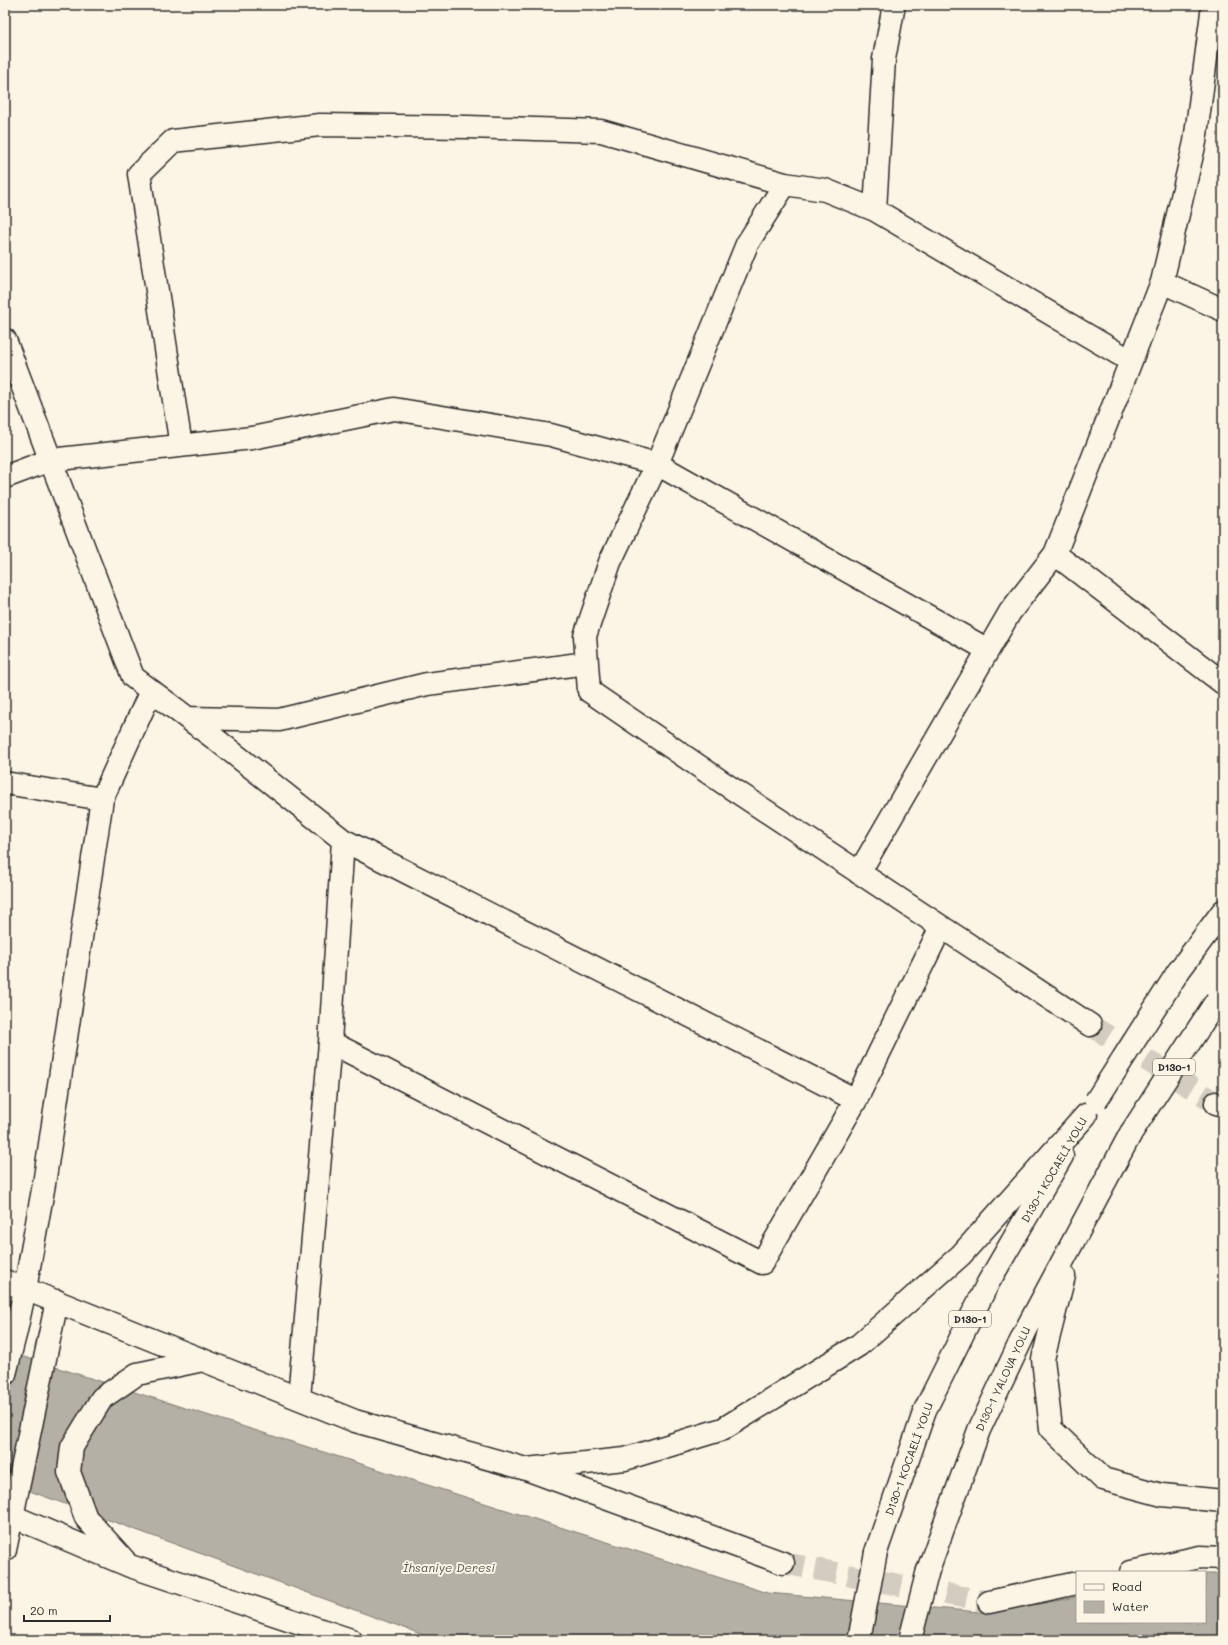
<svg xmlns="http://www.w3.org/2000/svg" width="1228" height="1645" font-family="Mali,sans-serif">
  <rect width="100%" height="100%" fill="#fcf5e5"/>
  <filter id="ink" filterUnits="userSpaceOnUse"><feTurbulence type="fractalNoise" baseFrequency=".025" numOctaves="2"/><feDisplacementMap in="SourceGraphic" scale="8" xChannelSelector="R" yChannelSelector="G"/><feConvolveMatrix kernelMatrix="1 2 1 2 8 2 1 2 1" color-interpolation-filters="sRGB"/></filter>
  <g filter="url(#ink)">
    <path fill="#b4b0a5" stroke="#7d7b74" d="M5 1351 768 1593 990 1613 1077 1597V1622H1205V1574H1223V1640H437L5 1482Z"/>
    <g fill="none" stroke-linecap="round" stroke-linejoin="round">
      <path stroke="#d2cdc0" stroke-width="22" stroke-dasharray="22 11" stroke-linecap="butt" d="M1090 1025 1216 1103"/>
      <path stroke="#d2cdc0" stroke-width="22" stroke-dasharray="22 11" stroke-linecap="butt" d="M783 1563 989 1602"/>
      <g stroke="#2b2b2b" stroke-width="25">
        <path id="minor" d="M894 5 884 59 875 210 1131 361
          M875 210 825 190 785 184 747 244 657 464 610 562 585 636 589 691 722 782 1090 1025
          M1162 282 1223 310
          M5 340 133 677 218 741 343 840 856 1100
          M181 446 139 174 173 141 320 125 468 127 601 131 785 184
          M5 477 50 460 252 438 394 409 551 435 657 464 988 650
          M1055 554 1223 683
          M188 718 279 720 427 684 587 663
          M5 783 102 799
          M343 840 330 1042 762 1263 856 1100 941 927
          M859 873 1010 612 1055 554 1162 282 1195 142 1213 5
          M1216 1103 1223 1105
          M25 1289 44 1184 102 799 151 691
          M299 1398 330 1042"/>
      </g>
      <g stroke="#2b2b2b" stroke-width="25">
        <path id="major" d="M5 1281 355 1421 526 1469 783 1563
          M5 1374 16 1331 25 1289
          M5 1513 130 1566 351 1640
          M5 1550 57 1301
          M124 1560 86 1518 69 1472 72 1447 102 1398 137 1374 203 1360
          M1131 1572 1200 1557 1223 1558
          M989 1602 1077 1583"/>
      </g>
      <g stroke="#2b2b2b" stroke-width="25">
        <path id="highway" d="M1178 972 1223 911
          M1064 1276 1043 1359 1051 1429 1103 1479 1162 1495 1223 1501
          M526 1469 625 1459 723 1429 859 1345 961 1255 1086 1115
          M876 1552 925 1410 988 1283 1062 1156
          M928 1570 979 1430 1027 1328 1131 1133"/>
      </g>
      <use href="#minor" stroke="#fcf5e5" stroke-width="22"/>
      <use href="#major" stroke="#fcf5e5" stroke-width="22"/>
      <use href="#highway" stroke="#fcf5e5" stroke-width="22"/>
      <g stroke="#2b2b2b" stroke-width="25" stroke-linecap="butt">
        <path id="highway-bridge" d="M1096 1101 1178 972
          M1131 1133 1217 1000
          M859 1640 876 1552
          M910 1640 928 1570"/>
      </g>
      <use href="#highway-bridge" stroke="#fcf5e5" stroke-width="22"/>
    </g>
  </g>
  <g text-anchor="middle" stroke-width="4" stroke-linejoin="round" paint-order="stroke">
    <g fill="#fcf5e5" stroke="#6a6863" stroke-width="1">
      <rect x="1153" y="1059" width="42" height="16" rx="3"/>
      <rect x="949" y="1311" width="42" height="16" rx="3"/>
    </g>
    <g font-size="10" font-weight="bold" fill="#2b2b2b">
      <text x="1174" y="1071">D130-1</text>
      <text x="970" y="1323">D130-1</text>
    </g>
    <g font-size="11" fill="#2b2b2b" stroke="#fcf5e5">
      <text transform="translate(1054 1170) rotate(-60)" y="4">D130-1 KOCAELİ YOLU</text>
      <text transform="translate(1003 1379) rotate(-65)" y="4">D130-1 YALOVA YOLU</text>
      <text transform="translate(909 1459) rotate(-70)" y="4">D130-1 KOCAELİ YOLU</text>
    </g>
    <g font-size="12" font-style="italic" fill="#545350" stroke="#fcf5e5">
      <text x="449" y="1572">İhsaniye Deresi</text>
    </g>
  </g>
  <rect width="1228" height="1645" fill="none" stroke="#fcf5e5" stroke-width="20"/>
  <rect x="10" y="10" width="1208" height="1625" fill="none" stroke="#2b2b2b" stroke-width="1.5" filter="url(#ink)"/>
  <rect x="1076" y="1571" width="130" height="52" fill="#fcf5e5" stroke="#a8a49b"/>
  <rect x="1084" y="1584" width="20" height="6" fill="#fcf5e5" stroke="#a8a49b"/>
  <text x="1112" y="1591" font-size="12" fill="#2b2b2b">Road</text>
  <rect x="1084" y="1601" width="20" height="12" fill="#b4b0a5" stroke="#a8a49b"/>
  <text x="1112" y="1611" font-size="12" fill="#2b2b2b">Water</text>
  <path d="M24 1615v6h86v-6" fill="none" stroke="#2b2b2b" stroke-width="2"/>
  <text x="30" y="1615" font-size="12" fill="#2b2b2b" stroke="#fcf5e5" stroke-width="3" paint-order="stroke">20 m</text>
</svg>
